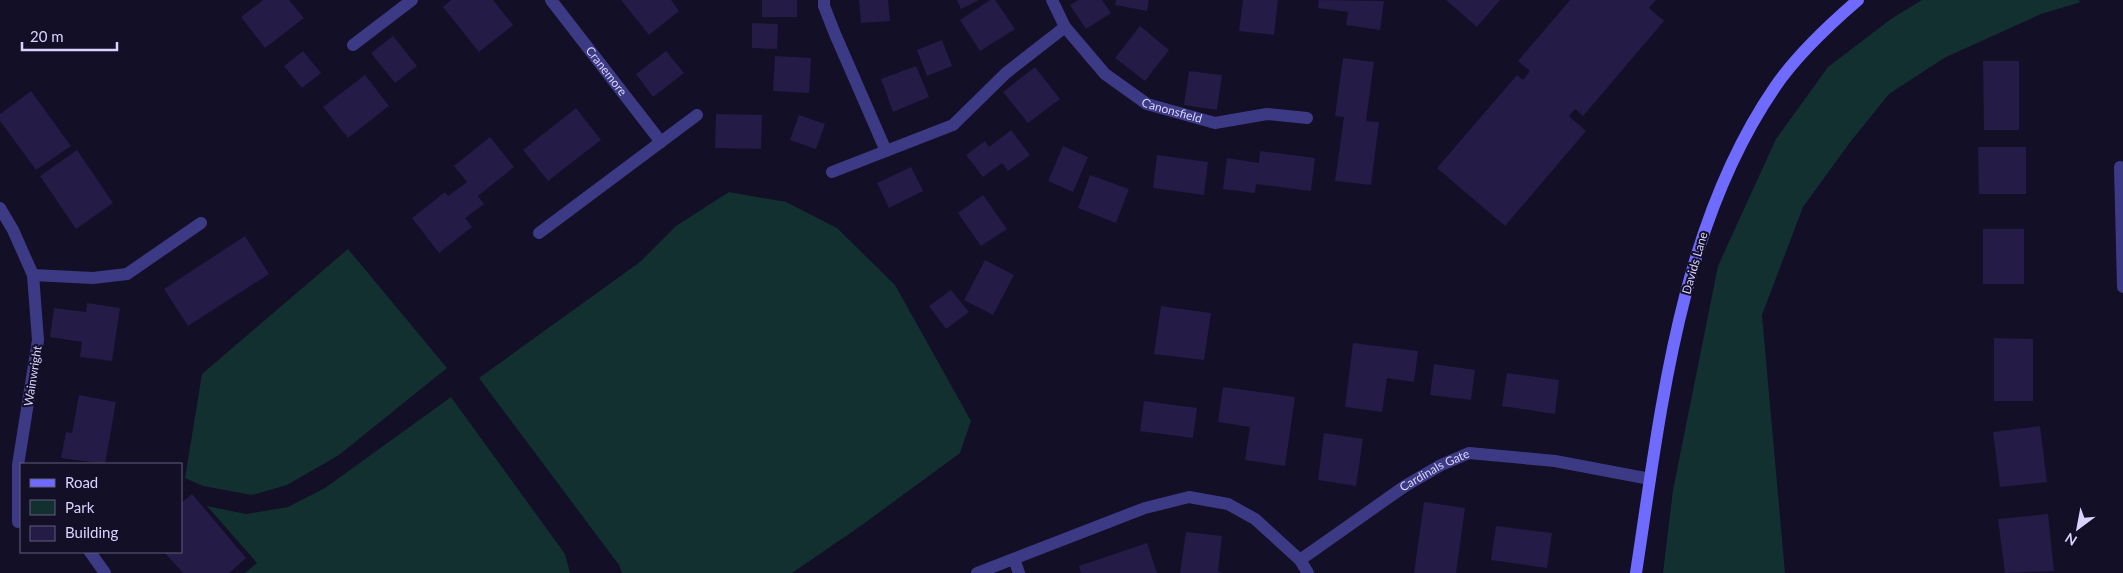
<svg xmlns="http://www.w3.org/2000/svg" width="2123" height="573" font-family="Lato,sans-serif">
  <rect width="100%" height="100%" fill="#130f26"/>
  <path fill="#12302f" d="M1922 0H2078L2081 2 2041 14 1944 58 1889 94 1851 141 1803 207 1762 315 1785 573H1663L1673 490 1718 266 1776 139 1828 67 1891 19Z
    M729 192 786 202 837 228 895 285 971 421 960 453 862 525 792 573H622L619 565 479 378 640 262 676 226Z
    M348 249 447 368 339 455 287 485 252 495 203 486 185 478 202 374Z
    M451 397 565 554 570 573H245L257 563 207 506 246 514 288 507 325 488Z"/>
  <path fill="#241b47" d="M263 0H289L304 18 265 48 241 17Z
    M451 0H493L513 25 479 52 443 7Z
    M621 0H671L679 11 649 35Z
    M762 0H797V17H762Z
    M859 0H888L890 21 861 23Z
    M957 0H979L961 9Z
    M990 0H995L1015 29 980 51 960 20Z
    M1078 0H1102L1111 13 1086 29 1070 5Z
    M1116 0H1149L1147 11 1115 5Z
    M1243 0H1278L1274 35 1239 31Z
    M1319 0 1384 1 1380 30 1346 25 1348 12 1318 8Z
    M1446 0H1500L1477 27Z
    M1570 0H1656L1649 8 1664 21 1583 116 1575 109 1569 116 1586 131 1505 226 1437 168 1517 75 1523 80 1530 71 1518 61Z
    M752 23 778 24 777 49 752 48Z
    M1140 26 1169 50 1145 81 1115 58Z
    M393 36 417 66 395 83 371 53Z
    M942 40 952 66 927 76 917 50Z
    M303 51 321 73 302 88 284 66Z
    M666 51 684 73 653 97 636 74Z
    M775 56 811 58 809 93 773 91Z
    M1343 58 1374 62 1366 121 1379 122 1371 185 1335 181 1344 117 1335 116Z
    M1983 61H2019V130H1984Z
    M916 66 929 97 893 112 881 79Z
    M1035 67 1060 99 1028 123 1003 92Z
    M1189 71 1222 75 1217 110 1184 105Z
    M365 75 389 106 348 138 323 107Z
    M31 91 71 146 36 170 0 121V114Z
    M576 108 601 140 548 181 523 150Z
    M716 114 762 115 761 149 715 148Z
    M799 115 825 124 816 149 790 140Z
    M1011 130 1030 155 1008 171 1002 163 983 177 966 155 985 141 989 147Z
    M490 137 514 167 478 196 484 204 465 218 472 227 439 253 412 218 445 192 448 196 467 182 454 166Z
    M1063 146 1088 157 1073 192 1048 181Z
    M1978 147H2026V194H1979Z
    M77 150 113 203 76 229 40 176Z
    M1260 151 1315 158 1311 191 1256 184 1255 193 1223 189 1227 158 1259 163Z
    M1157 155 1208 162 1204 195 1153 188Z
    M911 167 923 191 889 208 877 183Z
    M1090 175 1129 189 1116 223 1078 208Z
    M983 195 1007 229 981 246 958 213Z
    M1983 229H2024V284H1983Z
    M245 236 269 274 188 326 164 289Z
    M985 260 1014 275 993 315 964 300Z
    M951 290 969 312 946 329 929 306Z
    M87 303 120 308 112 361 80 357 82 342 50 337 54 308 86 312Z
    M1161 306 1211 313 1204 360 1154 354Z
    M1994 338 2033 339V401H1994Z
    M1353 343 1418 351 1414 382 1387 378 1382 412 1345 407Z
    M1434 364 1475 370 1471 400 1430 395Z
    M1507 373 1559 380 1555 414 1502 406Z
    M1223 387 1295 397 1285 466 1245 460 1250 427 1218 422Z
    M79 395 116 402 105 464 61 458 66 432 72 433Z
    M1144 401 1197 408 1193 438 1140 431Z
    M2040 426 2047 482 2000 487 1993 432Z
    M1324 433 1363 439 1356 486 1318 480Z
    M192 494 246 558 229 573H183L164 552H181V503Z
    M1424 502 1465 508 1456 573H1414Z
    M2048 514 2054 571 2005 573 1998 519Z
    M1496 526 1552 533 1547 568 1491 560Z
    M1186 532 1222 536 1218 571 1222 573H1180Z
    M1147 543 1157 573H1081L1079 566Z"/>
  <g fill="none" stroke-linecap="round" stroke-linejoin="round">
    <path stroke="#3d3a85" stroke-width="12" d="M90 552 105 573
      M1014 559 1019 573"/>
    <g stroke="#3d3a85" stroke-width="12">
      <path id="s1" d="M551 0 661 142"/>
      <path d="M824 0V6L835 34 886 151"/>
      <path id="s2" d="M1052 0 1065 27 1105 74 1147 104 1215 123 1267 114 1307 118"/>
      <path d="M353 45 412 0"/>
      <path d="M2120 167 2123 287"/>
      <path d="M832 172 953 125 1006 73 1065 27"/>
      <path d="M0 208 13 230 33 275 38 340 18 465V522"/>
      <path d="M539 233 697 115"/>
      <path d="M33 275 93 278 127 274 201 223"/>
      <path id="s3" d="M1300 560 1405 486 1441 465 1469 453 1555 461 1650 479"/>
      <path d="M977 573 1145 508 1189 497 1228 504 1255 519 1300 560 1308 573"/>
    </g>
    <path stroke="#6f6bff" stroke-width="12" d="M1636 573C1661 410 1679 227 1775 87 1796 56 1829 25 1858 0"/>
  </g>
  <g text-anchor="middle" stroke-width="4" stroke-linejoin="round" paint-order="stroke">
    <g font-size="12" fill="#d9d4ff" stroke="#130f26">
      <text dy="4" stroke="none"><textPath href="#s1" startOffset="90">Cranemore</textPath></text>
      <text dy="4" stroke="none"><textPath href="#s2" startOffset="169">Canonsfield</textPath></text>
      <text transform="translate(1695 263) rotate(-74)" y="4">Davids Lane</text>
      <text transform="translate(33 376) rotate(-81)" y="4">Wainwright</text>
      <text dy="4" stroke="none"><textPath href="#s3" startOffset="162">Cardinals Gate</textPath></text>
    </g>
  </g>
  <rect x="20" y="463" width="162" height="90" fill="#130f26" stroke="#625e7d"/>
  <rect x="30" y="479" width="25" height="8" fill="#6f6bff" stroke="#625e7d"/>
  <text x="65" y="488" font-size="15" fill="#d9d4ff">Road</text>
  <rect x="30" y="500" width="25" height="15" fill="#12302f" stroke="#625e7d"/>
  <text x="65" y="513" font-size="15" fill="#d9d4ff">Park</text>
  <rect x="30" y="526" width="25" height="15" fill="#241b47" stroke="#625e7d"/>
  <text x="65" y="538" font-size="15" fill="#d9d4ff">Building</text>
  <g transform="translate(2078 528) rotate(212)" stroke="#130f26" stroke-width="4" paint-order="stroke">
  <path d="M0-4L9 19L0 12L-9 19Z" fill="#d9d4ff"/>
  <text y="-8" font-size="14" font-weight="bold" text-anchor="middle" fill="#d9d4ff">N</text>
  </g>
  <path d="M22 42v8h95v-8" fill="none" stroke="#d9d4ff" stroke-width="2.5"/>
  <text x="30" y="42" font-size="15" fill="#d9d4ff" stroke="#130f26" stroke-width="4" paint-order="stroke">20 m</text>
</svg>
